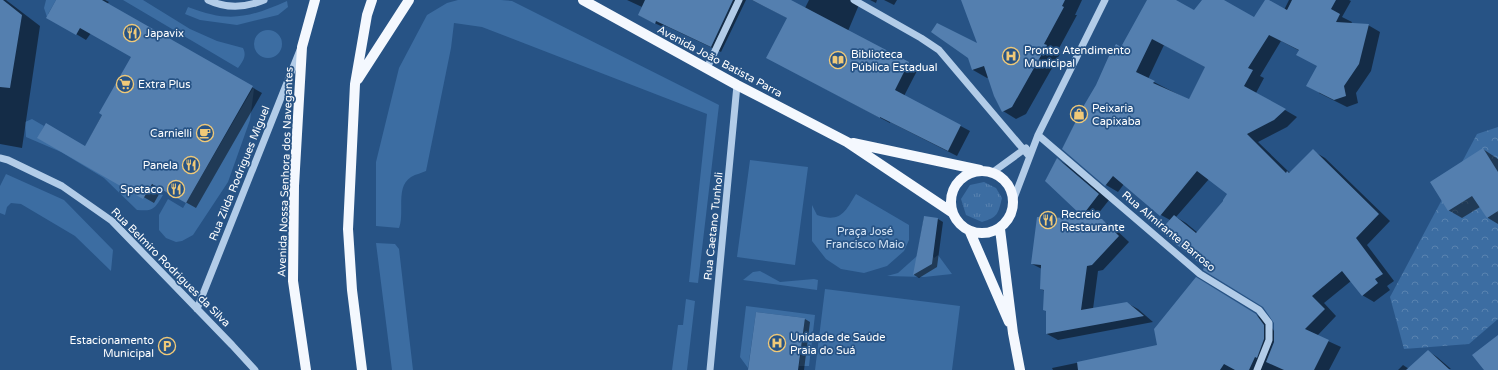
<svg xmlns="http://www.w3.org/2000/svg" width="1498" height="370" font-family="'Varela Round',sans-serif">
  <defs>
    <pattern id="forest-crowns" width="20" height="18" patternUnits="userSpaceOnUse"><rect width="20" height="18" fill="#3c6da2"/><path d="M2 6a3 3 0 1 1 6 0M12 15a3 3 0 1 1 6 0" fill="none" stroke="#5983b0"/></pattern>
    <pattern id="park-tufts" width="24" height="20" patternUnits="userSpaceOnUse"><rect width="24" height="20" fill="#3c6da2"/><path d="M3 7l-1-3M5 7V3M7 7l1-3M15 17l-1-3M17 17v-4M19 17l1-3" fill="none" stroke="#5983b0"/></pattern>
  </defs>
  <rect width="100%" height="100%" fill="#275385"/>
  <path fill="url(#forest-crowns)" d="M1498 127V319L1469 344 1404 349 1390 297 1477 134Z"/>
  <path fill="url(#park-tufts)" d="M984 182 996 188 1002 198C998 214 998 217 982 222L966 215 961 199 970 185Z"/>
  <path fill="#3c6da2" d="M46 0H56L48 14 76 32 47 17 44 8Z
    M123 0H143L190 29 217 41 243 48C247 56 243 61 238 68Z
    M458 0H501L512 1 719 105 698 283 689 282 707 114 482 27 454 23 451 48 426 171C422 173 416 174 411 177 395 187 405 213 399 228L376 226V162L399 68 427 15 447 3Z
    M287 1 288 7 278 15 237 25 200 20 185 14 188 7C229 23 248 18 287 1Z
    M254 44a14 14 0 1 1 28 0a14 14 0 1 1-28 0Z
    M253 88 254 89 250 120 228 182 193 235 182 241 176 242 166 238 159 230V215L168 199 183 208Z
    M32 119 44 126 38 138 144 197 149 188 163 195C154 210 153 211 137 210L104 178 61 152 26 137 25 122Z
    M750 160 808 167 795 265 737 257Z
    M6 174 64 200 113 250 111 271 75 236 21 204 11 203 7 207 5 215 0 213V186Z
    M856 194 909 225V240L904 251 887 266 864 273 841 269 826 259 812 241V205L817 215C841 223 845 212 856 194Z
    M376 243 395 244 399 249 413 370H392Z
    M932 253 934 258 938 255 952 274 924 277 887 276 898 273 917 256Z
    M760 271 780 282 814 279 818 280 817 290 743 280 753 272Z
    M825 289 960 306 952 370H815Z
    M686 299 695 301 687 370H672L678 325H683Z
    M746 306 815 315 809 366H799L805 318 756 312 748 368 740 357Z"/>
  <path fill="#0007" fill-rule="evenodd" d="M0 0H6L40 26 22 148 0 144Z
    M57 0H105L109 2 107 4 262 93 196 208 162 189 154 203 39 137 85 147 133 57 91 33 86 40 48 17Z
    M627 0H746L721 52 666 26 665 28 648 20 639 15 642 7Z
    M752 0H789L805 8 809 0H861L848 31 918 69 904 96 970 131 957 156 890 122V123L777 63 788 18Z
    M870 0H877L876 3Z
    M884 0H897L894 5Z
    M963 0H1082L1075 15H1077L1057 52 1060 54 1026 114 1016 119 1003 111 989 77 987 78 973 70 969 57 979 45Z
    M1148 0H1174L1195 11 1203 0H1222L1254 19 1266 0 1284 10 1289 0H1349L1351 1 1342 17 1352 22 1351 24 1368 25 1380 32 1371 71 1356 93 1358 103 1347 107 1319 93 1318 66 1300 51 1281 41 1260 76 1264 78 1256 93 1297 117 1287 127 1258 142 1290 173 1313 151 1325 158 1390 221 1367 245 1394 281 1387 286 1390 290 1374 302 1362 295 1351 281 1324 303 1336 316 1317 336 1341 347 1329 370H1053L1052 368 1158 346 1208 285 1268 322 1274 331V320L1262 305 1206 266 1170 220 1161 215 1124 184 1118 192 1106 185 1063 149 1122 48ZM1164 45 1206 67 1189 100 1148 79ZM1209 179 1229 194 1198 233 1186 223 1176 217Z
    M1483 149 1498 159V224L1488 218 1480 207 1462 218 1448 210Z
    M1057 159 1067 165 1109 200 1094 219 1101 220 1112 226 1129 242 1103 270 1098 271 1093 309 1127 303 1138 309 1153 322 1058 340 1047 334 1045 291 1041 289 1042 269 1032 264 1089 219 1083 216 1046 180Z
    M924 217 938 219 943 222 937 267 919 278 914 275Z
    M805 319 810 322 804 370H752Z
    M1428 351 1437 357 1451 369 1398 370 1403 365 1409 369Z"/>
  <path fill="#547faf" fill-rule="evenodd" d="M0 0H3L22 15 10 88 0 87Z
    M56 0H102L253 86 186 203 152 184 143 199 37 138 46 123 85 146 102 115 99 113 131 57 80 28 76 35 46 18Z
    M645 0H733L711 47 656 21 655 24 638 15Z
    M752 0H791L909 62 895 90 961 125 948 151 880 117V118L766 58 787 18Z
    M961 0H1065L1062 6 1064 7 1044 44 1047 45 1012 107 1002 112 994 96 984 66 972 70 968 58 931 32 937 23 977 43Z
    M1147 0H1176L1194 10 1202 0H1224L1254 17 1265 0H1269L1287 10 1292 0H1336L1331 9 1340 14 1336 22 1369 24 1359 64 1344 86 1346 96 1334 100 1306 86 1317 66 1296 55 1299 50 1269 35 1248 68 1253 70 1244 86 1286 109 1274 120 1247 134 1286 173 1287 171 1289 173 1313 149 1379 214 1356 238 1383 274 1375 279 1378 283 1362 296 1342 271 1312 296 1325 309 1305 329 1329 340 1314 370H1284L1266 362 1274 342V323L1263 307 1203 270 1204 267 1160 231 1174 215 1196 233 1223 201V200L1227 194 1197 171 1160 216 1113 176 1105 186 1062 149 1083 107 1096 85 1108 58 1116 44 1121 47ZM1152 39 1205 67 1189 99 1153 83 1155 81 1136 72Z
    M1483 148 1498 172V211L1487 218 1472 196 1448 211 1430 182Z
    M1057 158 1099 194 1082 216 1045 181Z
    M924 216 938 218 932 264 913 275Z
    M1037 217 1102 219 1119 236 1092 265 1087 266 1081 310 1127 302 1144 316 1046 334V311L1043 310 1044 290 1040 289 1041 265 1031 264Z
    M1196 277 1256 314 1264 325V339L1257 358 1255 357 1249 370H1235L1224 364 1220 370H1078L1077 362 1157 345 1154 329Z
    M756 312 805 318 798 370H748Z
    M1498 335V370H1484L1472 355Z
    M1428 350 1450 370H1406Z"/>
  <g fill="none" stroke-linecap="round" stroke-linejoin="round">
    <path stroke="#b2cce8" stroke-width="7" d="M208 0C227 9 245 8 264 0
      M854 0 921 38 939 50 1029 156
      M707 68 739 0
      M1038 135 1200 274 1259 310 1269 323V340L1257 370
      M0 158 8 160 62 186 112 221 232 345 255 370
      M993 172 1026 148
      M1014 198 1038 135 1105 0
      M197 309 300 50
      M710 370 737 85"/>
    <path stroke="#f4f8fe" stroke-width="10" d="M583 0 737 85 847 142 953 213
      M358 79 409 0
      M853 143 980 170
      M951 202a31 31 0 1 1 62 0a31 31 0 1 1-62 0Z
      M1000 229 1013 333 1020 370
      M970 232 1009 322
      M306 370 293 281 294 186 302 47 315 0
      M362 370 352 290 348 229 355 84 367 15 372 0"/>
  </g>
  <defs>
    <g id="restaurant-ring" transform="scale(0.9)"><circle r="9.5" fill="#275385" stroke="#f0c978" stroke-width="1.5"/><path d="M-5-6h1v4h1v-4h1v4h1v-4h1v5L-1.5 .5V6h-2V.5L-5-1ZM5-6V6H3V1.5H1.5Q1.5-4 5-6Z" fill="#f0c978"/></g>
    <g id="hospital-ring" transform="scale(0.9)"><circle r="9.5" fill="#275385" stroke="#f0c978" stroke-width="1.5"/><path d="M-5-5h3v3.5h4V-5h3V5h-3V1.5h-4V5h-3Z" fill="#f0c978"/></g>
    <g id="library-ring" transform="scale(0.9)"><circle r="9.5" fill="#275385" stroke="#f0c978" stroke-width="1.5"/><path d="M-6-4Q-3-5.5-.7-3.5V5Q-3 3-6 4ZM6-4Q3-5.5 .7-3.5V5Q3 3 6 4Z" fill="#f0c978"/></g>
    <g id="supermarket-ring" transform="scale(0.9)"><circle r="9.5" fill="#275385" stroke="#f0c978" stroke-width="1.5"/><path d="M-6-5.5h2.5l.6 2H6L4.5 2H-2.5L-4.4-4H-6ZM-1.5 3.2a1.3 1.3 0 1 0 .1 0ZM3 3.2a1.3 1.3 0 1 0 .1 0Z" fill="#f0c978"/></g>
    <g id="shop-ring" transform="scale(0.9)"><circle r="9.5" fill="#275385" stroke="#f0c978" stroke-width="1.5"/><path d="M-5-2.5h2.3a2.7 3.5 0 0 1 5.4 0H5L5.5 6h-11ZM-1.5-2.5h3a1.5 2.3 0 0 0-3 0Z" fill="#f0c978"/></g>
    <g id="cafe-ring" transform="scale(0.9)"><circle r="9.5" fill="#275385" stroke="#f0c978" stroke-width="1.5"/><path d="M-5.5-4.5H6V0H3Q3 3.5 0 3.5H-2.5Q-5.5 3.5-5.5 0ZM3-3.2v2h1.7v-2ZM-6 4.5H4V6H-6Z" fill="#f0c978"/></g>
    <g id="parking-ring" transform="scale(0.9)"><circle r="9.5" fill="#275385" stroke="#f0c978" stroke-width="1.5"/><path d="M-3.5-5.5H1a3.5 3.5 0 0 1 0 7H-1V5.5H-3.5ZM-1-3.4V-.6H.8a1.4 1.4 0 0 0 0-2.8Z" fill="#f0c978"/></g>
  </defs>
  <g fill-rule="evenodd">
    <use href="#restaurant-ring" x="132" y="33"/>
    <use href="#hospital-ring" x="1011" y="56"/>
    <use href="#library-ring" x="838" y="60"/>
    <use href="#supermarket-ring" x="125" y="84"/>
    <use href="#shop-ring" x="1079" y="114"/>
    <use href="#cafe-ring" x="205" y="133"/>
    <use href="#restaurant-ring" x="191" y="165"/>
    <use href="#restaurant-ring" x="176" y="189"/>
    <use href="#restaurant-ring" x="1048" y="220"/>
    <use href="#hospital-ring" x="777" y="343"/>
    <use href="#parking-ring" x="167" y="346"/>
  </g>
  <g text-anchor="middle" stroke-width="3.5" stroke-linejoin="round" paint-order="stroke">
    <g font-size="11" fill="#fff" stroke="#275385" text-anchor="start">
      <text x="145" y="37">Japavix</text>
      <text x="1024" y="54">Pronto Atendimento<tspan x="1024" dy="13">Municipal</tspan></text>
      <text x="851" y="58">Biblioteca<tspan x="851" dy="13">Pública Estadual</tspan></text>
      <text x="138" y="88">Extra Plus</text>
      <text x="1092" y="112">Peixaria<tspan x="1092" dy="13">Capixaba</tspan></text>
      <text x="192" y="137" text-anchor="end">Carnielli</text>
      <text x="178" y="169" text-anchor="end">Panela</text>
      <text x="163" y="193" text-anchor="end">Spetaco</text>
      <text x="1061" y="218">Recreio<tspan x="1061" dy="13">Restaurante</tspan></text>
      <text x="790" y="341">Unidade de Saúde<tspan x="790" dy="13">Praia do Suá</tspan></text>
      <text x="154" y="344" text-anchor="end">Estacionamento<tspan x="154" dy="13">Municipal</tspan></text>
    </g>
    <g font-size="11" fill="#fff" stroke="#275385">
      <text transform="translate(720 61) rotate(28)" y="4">Avenida João Batista Parra</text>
      <text transform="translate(285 172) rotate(-88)" y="4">Avenida Nossa Senhora dos Navegantes</text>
      <text transform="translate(239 173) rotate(-68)" y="4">Rua Zilda Rodrigues Miguel</text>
      <text transform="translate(713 226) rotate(-84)" y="4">Rua Caetano Tunholi</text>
      <text transform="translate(1169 231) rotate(40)" y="4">Rua Almirante Barroso</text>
      <text transform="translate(171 267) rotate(45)" y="4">Rua Belmiro Rodrigues da Silva</text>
    </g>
    <g font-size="11" fill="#d5e5f6" stroke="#275385">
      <text x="865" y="235">Praça José<tspan x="865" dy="13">Francisco Maio</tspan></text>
    </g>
  </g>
</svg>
